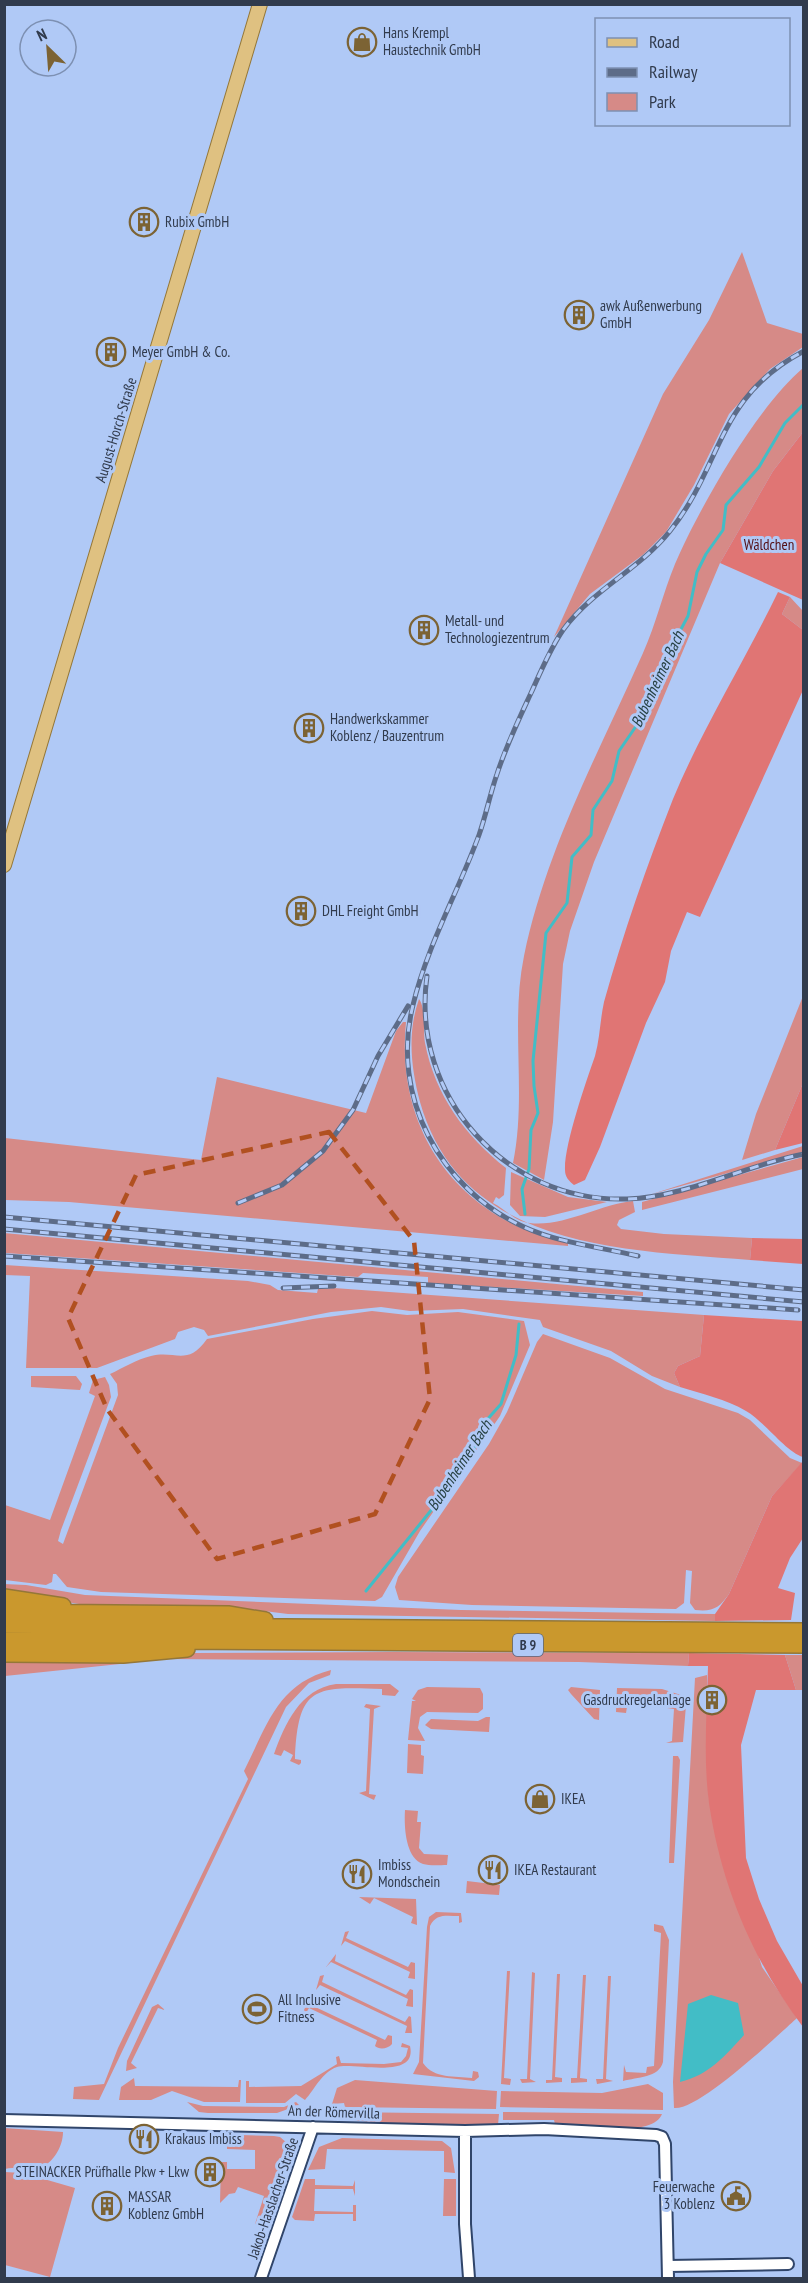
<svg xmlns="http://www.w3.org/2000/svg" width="808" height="2283" font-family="'PT Sans Narrow',sans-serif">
  <rect width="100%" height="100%" fill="#b0c9f6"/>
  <path fill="#d68a87" d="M742 252 767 323 803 334V347L770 369 729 414 694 485 666 532 644 554 590 594 554 637 663 394 709 320Z
    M803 368V432L773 471 720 563 594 862 570 931 563 964 553 1122 544 1180 513 1163C527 1095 510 1024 524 956 546 849 599 752 643 653 656 624 663 593 675 564 699 508 757 407 803 368Z
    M790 597 803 611V630L782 614Z
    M803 996V1083L775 1150 742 1160 756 1114Z
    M419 999C426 1009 423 1030 425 1043 435 1095 465 1136 506 1168L504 1195 499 1199 496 1197 493 1203C503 1208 511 1217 521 1221 555 1232 599 1204 633 1201L635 1212 619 1220 617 1225 621 1229 664 1234 752 1238 750 1260C625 1250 462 1250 420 1102 411 1068 407 1033 419 999Z
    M403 1022H406C395 1133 460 1220 568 1243V1246L69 1202 5 1200V1138L201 1160 217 1077 366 1113 396 1031Z
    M803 1146V1152L649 1195Z
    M803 1157V1169L642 1210V1202Z
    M511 1172 568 1197 607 1202 545 1217 520 1216 510 1205Z
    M4 1233 643 1292V1296L428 1283V1277L363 1273 358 1277 5 1253Z
    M5 1265 248 1281 270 1285 278 1290 317 1293 318 1289 334 1288 704 1315 700 1356 678 1366 674 1373 680 1387 652 1376 611 1351 543 1327 540 1320 463 1309 410 1311 381 1307 331 1312 208 1336 204 1330 194 1327 178 1332 175 1339 97 1368H26L30 1276 5 1275Z
    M372 1311 407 1315 458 1312 524 1321 530 1345 500 1416 420 1531 382 1597 375 1601 101 1592 67 1587 56 1574H53L52 1582 46 1585 5 1580V1505L50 1520 95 1396 89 1393 93 1380 105 1377 109 1385 111 1397 61 1530 58 1541 63 1544 118 1395 117 1384 110 1374C123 1368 137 1359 151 1356 176 1350 187 1367 207 1339L313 1319Z
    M543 1334 610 1358 665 1389 738 1413 750 1420 790 1458 802 1463 772 1496 729 1594C719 1608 713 1612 695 1610L690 1603 692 1571 686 1570 684 1603 676 1609 472 1605 399 1600 395 1587 398 1577 489 1444 507 1412 537 1342Z
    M31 1376H76L82 1384 80 1390 31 1387Z
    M4 1584 26 1585 85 1595 461 1610 715 1614V1621L288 1614 223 1606 79 1604 5 1592Z
    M392 1652 689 1653 688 1666 579 1662 168 1659 5 1676 4 1661 146 1658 194 1653Z
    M785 1655H803V1690H796Z
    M331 1670 330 1675 309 1683 286 1707 99 2100 73 2099 74 2087 104 2084 118 2048 248 1779 244 1771C267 1726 277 1684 331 1670Z
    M707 1675 709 1801 762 1967 797 2018C776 2037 698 2111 674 2108L673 2082 695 1678Z
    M336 1684H390L399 1691 395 1696 382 1695V1689C315 1687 298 1685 295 1759L301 1760V1763L299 1765 290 1761 293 1755 284 1750 281 1756 274 1754C285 1724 300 1689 336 1684Z
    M427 1687 480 1688 483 1694V1709L478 1713 427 1712 420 1717 418 1728 425 1741 408 1740 412 1701H416L412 1699 418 1690Z
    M571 1687 600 1690 599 1720 594 1719 571 1694 568 1690Z
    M617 1688 662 1689 681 1695 686 1705 683 1742 666 1743 672 1741 674 1709 667 1708V1701L634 1700 633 1706 627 1707 626 1713 616 1712Z
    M366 1704 381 1706 374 1709 369 1794 376 1795 374 1800 359 1793 366 1791 370 1709 364 1707Z
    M486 1717H490L489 1732 431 1729 425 1725 431 1719 478 1721Z
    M408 1744 421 1745V1755L424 1756 423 1774 407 1773Z
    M673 1756H678L680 1760 674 1863H669Z
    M405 1810 418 1811 417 1822H421L419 1848 424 1854 448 1855 447 1865C440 1865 430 1866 423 1864 405 1858 404 1825 405 1810Z
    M467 1881 500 1885 499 1895 466 1893Z
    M359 1897 416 1899 417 1925 411 1923 413 1917 374 1898 370 1904Z
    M436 1912 461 1913 462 1922 459 1923V1916C447 1916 436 1913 430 1926L423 2063C434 2079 455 2076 472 2078L473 2071 478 2072 479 2077 474 2081 413 2074 419 2062 427 1927 429 1917Z
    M654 1924 663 1926 669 1940 663 2062C659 2078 637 2077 623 2081L624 2065 626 2072 646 2073 647 2067 654 2066 661 1933 654 1931Z
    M349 1931 346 1938 408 1967 411 1962 415 1963V1979L408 1978 410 1972 345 1941 341 1946 345 1932Z
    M336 1954 335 1961 406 1995 410 1989 413 1990V2007L406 2006 408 1999 331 1962 326 1967Z
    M507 1971H510L504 2078 511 2079 510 2085 501 2084Z
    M532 1972 535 1973 530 2079 536 2082 522 2083 520 2079H527Z
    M557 1974H560L555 2077 562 2078V2082L546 2083V2080H552Z
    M324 1975 322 1982 405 2022 409 2016 411 2017 412 2033H405L407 2026 320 1985 316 1990 320 1976Z
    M583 1975H586L580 2078 587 2079V2082L571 2083V2078H577Z
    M608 1976H611L606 2079 613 2081 597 2084 596 2079H603Z
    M313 1998 311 2005 385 2040 388 2035 392 2036V2044C388 2049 379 2050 375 2046L377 2040 309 2008 306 2013 304 2010 309 1999Z
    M158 2004 165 2010 158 2008 131 2063 137 2068 126 2071 127 2061 152 2007Z
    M402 2043 410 2046C418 2081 354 2062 337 2067 322 2072 315 2089 305 2100L296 2094 285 2103H246V2081H249V2087L301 2086 337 2064 336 2057 339 2056 341 2063 384 2064 401 2062 406 2056 408 2048 401 2047Z
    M134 2078 135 2086 238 2087 239 2080H241L240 2102H204L172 2091 151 2100H119L121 2087Z
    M355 2080 497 2091 496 2109 345 2107 344 2103 332 2104 337 2088Z
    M648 2084 663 2093V2110L500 2107 501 2091 602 2093Z
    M187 2102 203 2106 284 2107 296 2102 299 2105 277 2113H208L199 2112Z
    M342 2112 499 2114 498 2125 393 2124 342 2119Z
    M503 2112 662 2114C653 2139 577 2126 555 2124L554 2120H503Z
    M4 2128 63 2132C63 2148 51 2167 35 2169 24 2171 15 2166 5 2169Z
    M210 2134 274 2136 280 2137 287 2143 288 2163 266 2227 255 2224 264 2196 238 2187 235 2193 229 2194 220 2203 221 2162H227V2169H255V2150L227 2149V2140H210Z
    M342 2138 442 2141 451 2148 455 2173 444 2172V2151L327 2149 325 2169 308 2170 319 2147Z
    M5 2172 38 2174 37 2177 75 2188 50 2277 5 2265Z
    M305 2179H315V2185L353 2186 355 2180V2196L353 2189H315L314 2211 353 2212V2205H356V2221H353V2214H315L314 2221 295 2220 292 2217Z
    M444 2179H456V2216H443Z"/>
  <path fill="#e07574" d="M803 432V600L720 563 773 471Z
    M778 592 790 597 782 614 803 630V690L700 917 687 912 671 951 665 982 646 1023 600 1147 585 1180 574 1185C569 1181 565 1177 565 1170 564 1145 586 1082 595 1056 600 1038 600 1020 604 1002 623 934 647 865 673 799 703 727 744 662 778 592Z
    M803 1083V1143L775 1150Z
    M752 1238 803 1239V1264L750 1260Z
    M704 1315 803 1321V1457C786 1452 765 1422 746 1411 726 1399 702 1394 680 1387L674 1373 678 1366 700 1356Z
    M803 1461V1538L790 1558 778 1588 795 1593 791 1620 715 1621V1614L729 1594 772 1496Z
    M689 1653 785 1655 796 1690H756L741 1745 746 1858 759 1899 777 1941 803 1986V2027C753 1961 721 1885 709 1803 703 1759 707 1711 708 1666H688Z"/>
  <path fill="#42bdc6" d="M711 1995 738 2003 744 2035C725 2056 709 2075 680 2082L688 2004Z"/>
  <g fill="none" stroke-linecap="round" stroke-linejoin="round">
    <path stroke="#42bdc6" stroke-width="3" d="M525 1214 522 1189 529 1169 531 1130 538 1113 534 1086 533 1061 546 933 567 903 572 857 591 835 593 810 612 781 619 751 641 719 655 678 688 616 697 572 706 554 723 530 726 505 759 467 785 423 804 404
      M366 1591 441 1498 448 1483 457 1475 481 1437 485 1422 501 1404 516 1355 519 1324"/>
    <g stroke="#30456a" stroke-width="14">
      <path id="minor" d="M4 2120 465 2131 544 2129 656 2135 662 2137 665 2144 668 2278
        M465 2131V2224L469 2278
        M668 2266 788 2264
        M261 2278 313 2127"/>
    </g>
    <g stroke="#947738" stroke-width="16">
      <path id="major" d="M4 865 260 4"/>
    </g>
    <g stroke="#947738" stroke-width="18">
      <path id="highway" d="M4 1597 63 1606
        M4 1612 228 1614 265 1620
        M4 1625 804 1631
        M4 1640 804 1645
        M4 1654 123 1655 187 1649"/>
    </g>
    <use href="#minor" stroke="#fff" stroke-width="10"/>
    <use href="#major" stroke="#dfc181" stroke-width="14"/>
    <use href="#highway" stroke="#ca982d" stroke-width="15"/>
    <g stroke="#5d6c88" stroke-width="5">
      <path id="rail" d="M427 976C410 1096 506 1203 627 1199 687 1197 745 1165 804 1154
        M238 1203 282 1185 323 1151 353 1110 378 1056 408 1006
        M4 1217 804 1290
        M4 1229 804 1302
        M4 1256 798 1310
        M638 1256C600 1247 559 1243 524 1227 440 1189 390 1096 413 1005 427 946 458 892 479 835 486 815 490 794 497 774 506 746 519 719 531 693 541 671 550 649 563 630 593 589 639 570 670 531 723 465 716 397 804 351
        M283 1288 334 1286"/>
    </g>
    <use href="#rail" stroke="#b0c9f6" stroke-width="3" stroke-dasharray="9" stroke-linecap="butt"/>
  </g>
  <path fill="none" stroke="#b15020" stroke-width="4.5" stroke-dasharray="12 8" stroke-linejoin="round" d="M329 1132 414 1241 430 1399 375 1514 217 1559 107 1409 68 1318 136 1175Z"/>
  <defs>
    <g id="shop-ring" transform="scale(1.5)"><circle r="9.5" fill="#b0c9f6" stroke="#7c6334" stroke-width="1.5"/><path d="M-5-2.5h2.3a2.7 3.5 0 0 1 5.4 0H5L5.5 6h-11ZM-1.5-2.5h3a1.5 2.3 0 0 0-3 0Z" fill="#7c6334"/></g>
    <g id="building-ring" transform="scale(1.5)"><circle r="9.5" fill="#b0c9f6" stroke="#7c6334" stroke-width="1.5"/><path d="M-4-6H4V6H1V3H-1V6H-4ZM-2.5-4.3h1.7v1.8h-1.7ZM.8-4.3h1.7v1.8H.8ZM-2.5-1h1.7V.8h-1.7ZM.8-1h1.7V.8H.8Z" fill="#7c6334"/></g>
    <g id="restaurant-ring" transform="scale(1.5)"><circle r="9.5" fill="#b0c9f6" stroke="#7c6334" stroke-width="1.5"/><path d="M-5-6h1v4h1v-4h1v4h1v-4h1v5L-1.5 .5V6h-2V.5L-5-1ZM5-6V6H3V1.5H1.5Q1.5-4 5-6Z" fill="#7c6334"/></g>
    <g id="stadium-ring" transform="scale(1.5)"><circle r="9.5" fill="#b0c9f6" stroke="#7c6334" stroke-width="1.5"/><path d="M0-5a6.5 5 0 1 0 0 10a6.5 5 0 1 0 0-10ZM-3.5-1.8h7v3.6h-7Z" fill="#7c6334"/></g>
    <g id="civic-ring" transform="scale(1.5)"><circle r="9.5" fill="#b0c9f6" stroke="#7c6334" stroke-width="1.5"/><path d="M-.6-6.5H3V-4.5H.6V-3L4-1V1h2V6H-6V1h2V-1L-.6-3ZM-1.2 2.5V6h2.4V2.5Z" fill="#7c6334"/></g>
  </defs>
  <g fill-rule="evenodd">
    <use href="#shop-ring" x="362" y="42"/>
    <use href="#building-ring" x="144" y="222"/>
    <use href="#building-ring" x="579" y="315"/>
    <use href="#building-ring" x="111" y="352"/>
    <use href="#building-ring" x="424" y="630"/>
    <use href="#building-ring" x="309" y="728"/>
    <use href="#building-ring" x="301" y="911"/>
    <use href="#building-ring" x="712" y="1700"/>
    <use href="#shop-ring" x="540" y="1799"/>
    <use href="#restaurant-ring" x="493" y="1870"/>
    <use href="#restaurant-ring" x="357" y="1874"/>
    <use href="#stadium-ring" x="257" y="2009"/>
    <use href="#restaurant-ring" x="144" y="2139"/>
    <use href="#building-ring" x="210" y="2172"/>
    <use href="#civic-ring" x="736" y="2196"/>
    <use href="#building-ring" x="107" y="2206"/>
  </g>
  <g text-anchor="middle" stroke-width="6" stroke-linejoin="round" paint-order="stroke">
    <rect fill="#b0c9f6" stroke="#576680" stroke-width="1.5" x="513" y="1634" width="30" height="22" rx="4.5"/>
    <g font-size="14" font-weight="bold" fill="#313b4d">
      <text x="528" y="1650">B 9</text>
    </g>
    <g font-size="15" fill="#313b4d" stroke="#b0c9f6" text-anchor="start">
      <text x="383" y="38">Hans Krempl<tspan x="383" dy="17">Haustechnik GmbH</tspan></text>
      <text x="165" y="227">Rubix GmbH</text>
      <text x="600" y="311">awk Außenwerbung<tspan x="600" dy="17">GmbH</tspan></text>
      <text x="132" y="357">Meyer GmbH &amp; Co.</text>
      <text x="445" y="626">Metall- und<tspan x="445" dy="17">Technologiezentrum</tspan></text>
      <text x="330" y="724">Handwerkskammer<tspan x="330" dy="17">Koblenz / Bauzentrum</tspan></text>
      <text x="322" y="916">DHL Freight GmbH</text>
      <text x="691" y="1705" text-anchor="end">Gasdruckregelanlage</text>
      <text x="561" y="1804">IKEA</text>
      <text x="378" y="1870">Imbiss<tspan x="378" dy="17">Mondschein</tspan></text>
      <text x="514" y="1875">IKEA Restaurant</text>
      <text x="278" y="2005">All Inclusive<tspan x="278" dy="17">Fitness</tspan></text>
      <text x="165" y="2144">Krakaus Imbiss</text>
      <text x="189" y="2177" text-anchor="end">STEINACKER Prüfhalle Pkw + Lkw</text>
      <text x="715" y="2192" text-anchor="end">Feuerwache<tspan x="715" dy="17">3 Koblenz</tspan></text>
      <text x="128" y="2202">MASSAR<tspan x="128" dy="17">Koblenz GmbH</tspan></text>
    </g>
    <g font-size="15" fill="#313b4d" stroke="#b0c9f6">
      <text transform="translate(116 430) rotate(-73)" y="5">August-Horch-Straße</text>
      <text transform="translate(334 2112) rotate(2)" y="5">An der Römervilla</text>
      <text transform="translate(273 2198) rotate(-71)" y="5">Jakob-Hasslacher-Straße</text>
    </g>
    <g font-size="15" fill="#541015" stroke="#b0c9f6">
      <text x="769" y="550">Wäldchen</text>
    </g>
    <g font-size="16" font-style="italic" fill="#274143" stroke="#b0c9f6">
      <text transform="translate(657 679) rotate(-65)" y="6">Bubenheimer Bach</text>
      <text transform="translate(459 1465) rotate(-57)" y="6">Bubenheimer Bach</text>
    </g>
  </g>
  <rect width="808" height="2283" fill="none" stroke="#313b4d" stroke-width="12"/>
  <rect x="595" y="18" width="195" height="108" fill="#b0c9f6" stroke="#7d90b2" stroke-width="1.5"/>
  <rect x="607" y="38" width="30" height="9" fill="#dfc181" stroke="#7d90b2" stroke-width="1.5"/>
  <text x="649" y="48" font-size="18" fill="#313b4d">Road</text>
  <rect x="607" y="68" width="30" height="9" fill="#5d6c88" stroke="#7d90b2" stroke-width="1.5"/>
  <text x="649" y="78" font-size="18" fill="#313b4d">Railway</text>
  <rect x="607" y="93" width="30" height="18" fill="#d68a87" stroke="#7d90b2" stroke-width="1.5"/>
  <text x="649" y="108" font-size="18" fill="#313b4d">Park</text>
  <g transform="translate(48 48) rotate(335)"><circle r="28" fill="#b0c9f6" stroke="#7d90b2" stroke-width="1.5"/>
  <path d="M0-4.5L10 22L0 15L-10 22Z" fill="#7c6334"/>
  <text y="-9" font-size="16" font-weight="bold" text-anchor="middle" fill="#313b4d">N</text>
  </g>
</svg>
